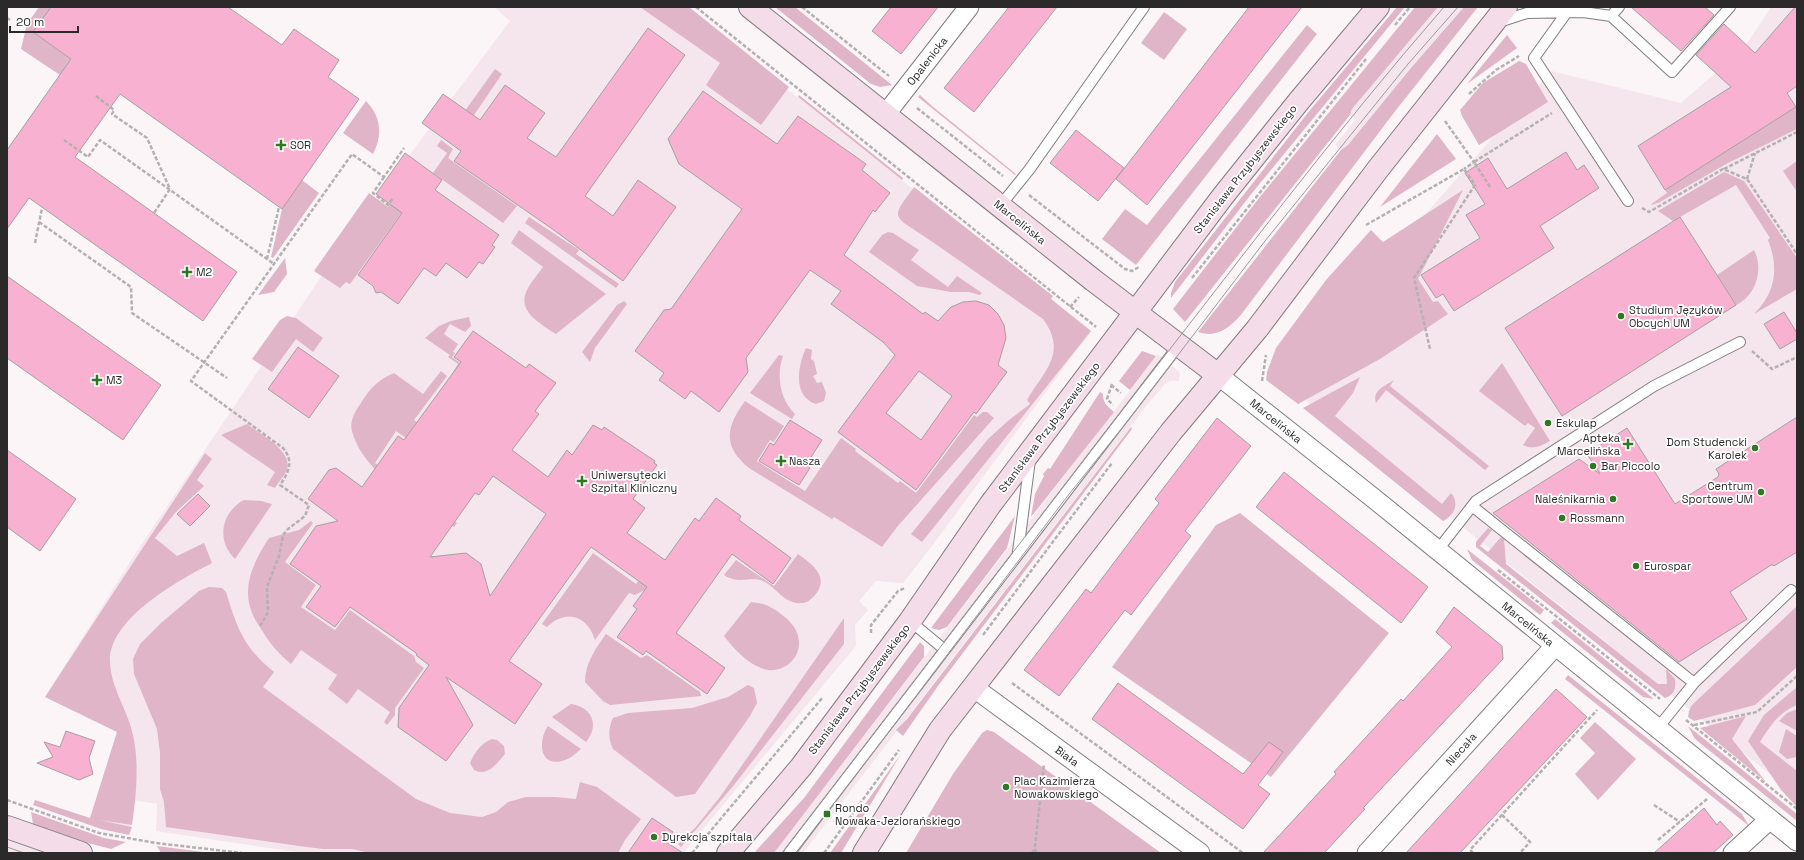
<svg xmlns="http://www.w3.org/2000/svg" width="1804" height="860" font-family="'Space Grotesk',sans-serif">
  <rect width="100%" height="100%" fill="#fbf5f7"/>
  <path fill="#f4e6ec" d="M494 7H684L1091 331 929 550 903 583 876 581 859 601 868 610 855 625 856 646 683 853H303L156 831 157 804 133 800 129 827 90 819 117 732 45 697 135 554 323 274 422 138 510 21Z
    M1438 7H1464L1411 68 1348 145 1341 150 1335 145 1355 120 1350 115 1352 109Z
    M1771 7H1797V796L1280 380 1551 71 1681 103 1744 48Z
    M1158 354 1178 371 1180 374 1179 381H1170L1165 384 1147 405 803 853H774Z
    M7 839 8 840 45 853H7Z"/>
  <path fill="#e0b5c7" d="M39 7H51L33 32 71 59 60 75 21 49 27 24Z
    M640 7H689L789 87 761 125 706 85 720 63Z
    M775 7H795L892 85 880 87 871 84Z
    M1397 7H1405L1252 193 1171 298V293L1175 282 1310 110Z
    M1415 7H1438L1352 109 1350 115 1185 322 1173 309 1259 198Z
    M1464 7H1478L1396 110 1240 316C1228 329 1216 338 1198 332L1341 150 1348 145 1411 68Z
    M1164 12 1187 29 1164 60 1141 43Z
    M1307 25 1317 34 1136 265 1102 239 1125 209 1147 225Z
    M1507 35 1517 48 1467 84Z
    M1519 61 1526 64 1548 102 1479 145 1462 116 1460 110 1483 83Z
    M495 69 502 74 455 143 446 137Z
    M799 95 903 178 902 180 798 97Z
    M920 95 932 106 1016 174 1015 175 918 97Z
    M366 101C381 116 383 135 373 154L343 133Z
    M1796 107 1797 129 1728 163 1658 203 1650 205 1667 193 1665 190Z
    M1437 134 1456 159 1380 207Z
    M441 140 453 149 448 158 517 206 503 223 433 173 447 153 437 146Z
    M1797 161V192L1783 171Z
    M1724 172 1744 181 1797 258V289L1754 314C1776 292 1779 268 1768 240L1770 238 1736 185 1673 221 1658 211Z
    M302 180 319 193 273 258 271 257 282 209Z
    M914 187 1053 296 1051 299 1091 331 922 542 911 534 988 439 1009 420 1030 404 1027 400C1044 371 1068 353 1043 319L934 243 904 223C902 221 899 219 898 215 897 207 910 194 914 187Z
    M1463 190 1418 279 1433 302 1438 301 1448 314 1380 359 1298 404 1266 380 1267 372 1276 348 1326 280 1371 230 1383 242Z
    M369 193 388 207 394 200 405 208 350 284 346 282 340 288 314 271Z
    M529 217 579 250 576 254 619 284 616 288 525 223Z
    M519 230 606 294 556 334C541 324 516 311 527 290 531 282 538 274 543 267L511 243Z
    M888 232 893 233 919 250 911 260 948 287 957 276 982 293 980 295 969 292H951L917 286 869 252 882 235Z
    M1754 250C1764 269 1756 296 1736 305L1717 275Z
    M285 258 287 274 274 292 258 295Z
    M624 301 627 304 595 348 590 362 582 352 617 305Z
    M287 316 296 318 323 338 313 352 296 339 272 372 252 359 280 320Z
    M469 317 471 326 465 332 450 324 444 334 458 344 453 352 455 353 452 357 493 387 487 396 453 372 458 364 448 357 450 355 425 338 439 326 451 321Z
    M806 348 812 350 811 359 814 361 817 374 813 376 817 383 822 382 826 393 824 401 816 404C792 397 798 365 806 348Z
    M1142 351 1156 356 1130 390 1119 381Z
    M779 355 783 356C776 376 780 399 795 414L792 419 750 393Z
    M1502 363 1550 441C1541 446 1533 450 1523 445L1535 428 1528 423 1525 426 1479 391Z
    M441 371 447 376 414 420 452 447 441 463 396 431 375 463 429 499 427 503 457 523 454 527C419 503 363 474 352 431 349 421 356 410 361 403 369 389 379 379 394 373L423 394Z
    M1360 377 1353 393 1335 416 1442 504 1451 493C1460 503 1454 516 1443 521L1303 408Z
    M1394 380 1390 386 1489 466 1485 470 1386 390 1376 403C1372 390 1385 386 1394 380Z
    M1100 392 1103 394C1103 403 1107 406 1114 412L1031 517 1035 494 1044 476 1043 474 1048 468 1050 469Z
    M745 401 784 426 774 442 770 440 757 461 805 491 841 438 856 449 855 451 898 483 900 481 916 493 974 415 977 417 983 412H987L994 418 897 527 882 547 834 517 832 519 749 468C722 446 726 427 745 401Z
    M247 424C260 434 296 452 286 472 283 477 278 483 275 488L267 485 275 472 221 435Z
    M1131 427 1132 429 938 686 903 736 896 730 907 719Z
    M205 453 212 459 197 480 204 486 175 513 155 538 177 556 204 543 212 563C179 580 108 619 110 662 111 690 130 713 134 740 139 768 136 797 132 825L99 820 132 827 129 835 101 829 33 805 35 800 90 818 117 732 45 697Z
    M244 500 261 501 272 504 235 559C216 541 221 512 244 500Z
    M1240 513 1389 633 1271 777 1112 667 1216 525Z
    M1015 516 1007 548 947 627 939 630 931 628Z
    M311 521 313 523 285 562 316 585 301 607 335 630 350 610 414 656 416 662 424 668 395 708V715L387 725 384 722 390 712 358 689 347 704 328 689 337 675 301 650 291 664C280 655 271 645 263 632 259 625 253 618 251 610 242 585 255 559 269 538L299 530Z
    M1488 528 1492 530 1480 546 1488 552 1501 537 1504 539 1506 564 1658 684H1667L1666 669 1675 679C1676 689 1674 695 1665 698L1476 547V542Z
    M1467 549 1544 610 1540 615 1472 560Z
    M593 553 636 584 640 579 648 585 645 590 635 595 629 593 595 640C587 615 566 609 547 627L542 624Z
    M798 554C813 565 830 577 815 595 811 599 808 603 802 603 785 605 776 587 763 581 750 576 739 585 724 575L736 560 774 586Z
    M209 587 222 588 226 592C237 628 244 648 274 672L263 687 416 799 450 813 482 817 496 812 508 802 526 797H555L576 799 580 782 597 787 641 819 625 840 618 853H370L352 849H323L299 846 166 827 164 802 160 789V753L157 729 134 674 133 659 140 644 161 623 199 591Z
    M751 602C756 603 761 603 766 605 776 609 794 622 797 633 806 656 783 677 761 668 746 662 733 648 724 636Z
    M1797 606V667L1755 705 1694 721 1688 717 1689 711 1692 705Z
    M844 618V644L734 785 681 847 678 844 695 828 720 797Z
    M1555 619 1654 699 1643 697 1551 623Z
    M606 634 641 658 647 655 700 692 701 696 610 705 603 701 585 682C585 663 596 648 606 634Z
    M920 642 924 646V657L774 853H754L804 798Z
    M1568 675 1742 814 1749 826 1565 679Z
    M748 685 754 688 757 703 750 716 695 794 676 797 613 749C608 739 608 728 613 718L628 713 692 708 728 697Z
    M1797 687V705C1779 712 1770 726 1760 742L1797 771V807L1781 790 1748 741 1764 715Z
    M571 704C592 707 600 725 586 742L552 717Z
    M1797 709V731L1779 721 1787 713Z
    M1746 716 1732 739 1766 782 1700 728Z
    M1595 722 1636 759 1598 800 1575 774 1595 753 1580 738Z
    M548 726 581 749C575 754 570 759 562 761 539 767 538 740 548 726Z
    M1688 726 1797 814V821L1695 739Z
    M1786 729 1797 736V757L1787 759 1779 752Z
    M987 730 994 732 1161 853H906L953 774 982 733Z
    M492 739 497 740 504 746 505 754C497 763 488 777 474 770L470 763C475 752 480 744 492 739Z
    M901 754 841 853H830Z
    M31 812 104 838 126 842 111 849 84 842 33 824Z
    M157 846 211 853H161Z"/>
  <path fill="#f8b1d1" stroke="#a6a0a2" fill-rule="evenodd" d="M51 7H228L282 45 294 29 339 60 328 77 359 99 282 209 120 94 75 157 237 272 203 321 29 198 7 229V150L71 59 33 32Z
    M891 7H938L901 54 872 31Z
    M1009 7H1057L974 112 944 88Z
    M1249 7H1302L1147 205 1116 179Z
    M1631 7H1705L1714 15 1681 51Z
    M1795 7H1797V86L1787 93 1796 107 1665 190 1638 146 1731 87 1696 55 1724 24 1755 53Z
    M648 28 685 55 585 196 613 216 638 180 676 207 623 281 551 228 454 161 461 151 422 123 443 94 480 120 505 85 545 113 527 138 556 157Z
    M703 91 777 144 798 116 866 164 862 170 890 193 875 212 873 210 844 255 923 314 925 312 938 321 951 307 963 302 976 301 989 305 998 314 1004 325 1006 338 998 365 1007 372 976 414 974 412 916 490 838 432 895 355 883 342 831 304 841 291 810 270 746 358 748 372 719 412 691 391 685 399 659 380 664 373 635 351 664 310 671 309 742 209 679 164 668 139ZM919 371 952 396 921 440 886 413Z
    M1076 130 1124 168 1098 201 1050 163Z
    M1566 152 1577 170 1584 165 1599 188 1540 226 1554 248 1454 311 1443 294 1436 298 1421 275 1480 238 1466 215 1485 204 1465 173 1488 158 1507 189Z
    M405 153 442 180 435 190 499 235 492 245 495 247 483 264 479 262 467 278 446 263 436 276 424 268 398 304 381 292 376 293 373 286 358 275 402 213 376 194Z
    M1680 217 1736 305 1562 416 1505 328Z
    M7 276 161 385 123 440 7 358Z
    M1784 312 1797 333V339L1780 349 1764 324Z
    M473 331 526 368 529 364 556 383 535 411 539 414 512 450 548 477 567 450 572 455 593 425 602 430 604 427 655 461 654 463 657 465 633 499 645 508 627 533 665 560 695 518 699 521 716 498 741 516 739 520 791 558 773 584 732 554 676 633 725 668 707 694 646 651 643 655 617 637 637 609 633 606 647 587 591 547 509 661 542 684 515 724 446 677 473 725 446 761 398 727 399 708 429 665 417 656 416 653 350 607 335 627 306 607 321 586 290 564 316 526 338 521 308 499 329 470 336 468 362 487 398 436 404 440 461 362 454 357ZM493 476 546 514 490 596 481 564 466 553 430 557 475 493 479 495Z
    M298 347 339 376 309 418 268 389Z
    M1797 417V552L1774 566 1773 565H1771L1730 592 1747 619 1679 662 1493 513 1579 459 1600 474 1587 454 1627 428 1675 504 1718 477 1719 474 1716 469Z
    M1217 418 1251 446 1185 531 1191 536 1131 615 1125 610 1059 696 1024 670 1086 589 1091 593 1159 503 1155 499Z
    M790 420 822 440 806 465 810 468 799 485 759 461 770 443 774 445Z
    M7 450 76 499 40 551 7 527Z
    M1284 472 1428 587 1401 623 1256 507Z
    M198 494 210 506 190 526 177 514Z
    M1454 607 1502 646 1503 659 1363 808 1365 809 1324 853H1263L1336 774 1334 772 1401 699 1403 701 1452 647 1436 632Z
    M1118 683 1243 774 1269 742 1283 752 1258 785 1270 794 1243 829 1092 719Z
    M1556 689 1587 717 1460 853H1406Z
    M66 731 95 741 89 758 93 774 79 780 37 763 53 757 44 742 60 747Z
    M1704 808 1717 825 1720 821 1733 835 1713 853H1654Z
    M652 818 673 832 666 842 683 853H628Z"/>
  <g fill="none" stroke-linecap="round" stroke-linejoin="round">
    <g stroke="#827d7f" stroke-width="12">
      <path id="lane" d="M1567 12 1534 58 1628 201
        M1611 16 1619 7
        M1499 22 1527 13 1583 12 1611 16 1672 72 1730 7
        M1000 206 1029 170 1144 7
        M1472 506 1694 683 1657 729
        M1437 551 1476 501 1654 386 1740 342
        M1018 552 1030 460
        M910 621 945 650
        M1694 683 1791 590
        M789 853 1179 345"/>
    </g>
    <g stroke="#827d7f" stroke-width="21">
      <path id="street" d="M885 115 969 7
        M1218 375 1372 497 1797 841
        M973 687 1200 853
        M1367 853 1555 646
        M1733 853 1770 819"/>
    </g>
    <g stroke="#827d7f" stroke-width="24">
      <path id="secondary" d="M750 7 1093 280 1218 375
        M7 827 81 853
        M728 853 801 767 910 621 990 505 1223 196 1299 101 1378 7
        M864 853 940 730 1171 432 1257 329 1378 169 1506 7"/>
    </g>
    <path stroke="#b5b0b2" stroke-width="2.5" stroke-dasharray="4 2" stroke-linecap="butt" d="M696 7 1096 327
      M802 7 889 76
      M7 18 10 20
      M1395 25 1410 7
      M1469 94 1496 70 1519 56
      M96 96 114 110 112 114 147 138 170 189 154 213
      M917 108 1003 176
      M1445 121 1474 162 1464 169
      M64 140 88 157 100 140 274 264
      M1724 169 1797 132
      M384 177 373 193 388 205 393 198
      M1747 179 1755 153
      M1490 187 1474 162 1552 113
      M1029 195 1125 269 1132 271 1139 267
      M1642 208 1649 212 1723 169 1747 179 1797 254
      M39 222 131 287 132 313 227 378
      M1366 225 1464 169 1475 185 1414 278 1430 349
      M35 243 42 208
      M267 259 279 207
      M1192 278 1366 59
      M1070 307 1079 297
      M1752 351 1772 369 1797 357
      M1262 381 1266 355
      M1112 384 1107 399 1113 405
      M1111 385 1121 393
      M1498 570 1660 699
      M260 626 268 612 267 587 279 556 283 535 288 529 305 516 309 505 280 485C289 472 294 461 283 448L191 381 352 154 384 177 404 148
      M871 633V625L898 591 905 588
      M983 635 1112 463
      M1012 683 1243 853
      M1686 720 1797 809
      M1694 725 1757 712 1797 676
      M7 800 99 833 156 843 242 853
      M1654 805 1680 822
      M1502 815 1530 842 1520 853
      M1658 840 1707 799
      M692 853 823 697
      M824 853 899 750
      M1032 853 1035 848
      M1036 853 1035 847 1044 764
      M1473 853 1470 850 1597 710"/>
    <use href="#lane" stroke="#fff" stroke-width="10"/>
    <use href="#street" stroke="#fff" stroke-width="19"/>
    <use href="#secondary" stroke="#f4dce8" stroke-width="22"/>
    <path stroke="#9d999b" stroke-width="1" d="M7 847 24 853
      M782 853C899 702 1014 550 1131 399 1234 268 1334 133 1444 7
      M797 853 1066 498 1130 418 1265 241 1408 64 1458 7"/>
  </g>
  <g fill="#2e791f" stroke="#fff" stroke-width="1.5">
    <path d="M279 139h4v4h4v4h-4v4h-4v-4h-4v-4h4z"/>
    <path d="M185 266h4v4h4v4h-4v4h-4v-4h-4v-4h4z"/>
    <circle cx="1621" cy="316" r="4"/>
    <path d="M95 374h4v4h4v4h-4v4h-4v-4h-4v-4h4z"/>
    <circle cx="1548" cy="423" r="4"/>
    <path d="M1626 438h4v4h4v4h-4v4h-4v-4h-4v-4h4z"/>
    <circle cx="1755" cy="448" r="4"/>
    <path d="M779 455h4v4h4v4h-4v4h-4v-4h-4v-4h4z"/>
    <circle cx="1593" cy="466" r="4"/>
    <path d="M580 475h4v4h4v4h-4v4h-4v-4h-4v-4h4z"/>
    <circle cx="1761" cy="492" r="4"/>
    <circle cx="1613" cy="499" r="4"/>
    <circle cx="1562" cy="518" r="4"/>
    <circle cx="1636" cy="566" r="4"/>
    <circle cx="1006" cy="787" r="4"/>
    <rect x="823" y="810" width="8" height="8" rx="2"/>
    <circle cx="654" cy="837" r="4"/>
  </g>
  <g text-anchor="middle" stroke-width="3.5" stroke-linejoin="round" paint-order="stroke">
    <g font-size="11" fill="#2b292a" stroke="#fff">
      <text transform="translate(927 61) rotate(-52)" y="4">Opalenicka</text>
      <text transform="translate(1245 169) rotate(-52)" y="4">Stanisława Przybyszewskiego</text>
      <text transform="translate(1020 222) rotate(39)" y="4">Marcelińska</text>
      <text transform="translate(1276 421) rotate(39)" y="4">Marcelińska</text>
      <text transform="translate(1049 427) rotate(-53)" y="4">Stanisława Przybyszewskiego</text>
      <text transform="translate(1528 624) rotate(39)" y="4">Marcelińska</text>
      <text transform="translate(859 689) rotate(-53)" y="4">Stanisława Przybyszewskiego</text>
      <text transform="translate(1461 749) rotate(-48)" y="4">Niecała</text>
      <text transform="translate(1067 756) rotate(36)" y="4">Biała</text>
    </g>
    <g font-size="11" fill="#2b292a" stroke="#fff" text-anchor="start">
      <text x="290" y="149">SOR</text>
      <text x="196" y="276">M2</text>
      <text x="1629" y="314">Studium Języków<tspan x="1629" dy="13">Obcych UM</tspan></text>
      <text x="106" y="384">M3</text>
      <text x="1556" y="427">Eskulap</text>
      <text x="1620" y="442" text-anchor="end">Apteka<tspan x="1620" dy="13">Marcelińska</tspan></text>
      <text x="1747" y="446" text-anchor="end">Dom Studencki<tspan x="1747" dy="13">Karolek</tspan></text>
      <text x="789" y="465">Nasza</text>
      <text x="1601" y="470">Bar Piccolo</text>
      <text x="591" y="479">Uniwersytecki<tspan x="591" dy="13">Szpital Kliniczny</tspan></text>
      <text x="1753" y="490" text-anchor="end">Centrum<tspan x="1753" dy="13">Sportowe UM</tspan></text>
      <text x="1605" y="503" text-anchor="end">Naleśnikarnia</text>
      <text x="1570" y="522">Rossmann</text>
      <text x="1644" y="570">Eurospar</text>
      <text x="1014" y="785">Plac Kazimierza<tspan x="1014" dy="13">Nowakowskiego</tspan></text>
      <text x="835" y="812">Rondo<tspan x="835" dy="13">Nowaka-Jeziorańskiego</tspan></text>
      <text x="662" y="841">Dyrekcja szpitala</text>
    </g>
  </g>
  <rect width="1804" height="860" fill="none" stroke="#2b292a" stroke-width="16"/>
  <path d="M10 26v6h68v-6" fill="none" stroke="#2b292a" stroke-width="2"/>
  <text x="16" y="26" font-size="12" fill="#2b292a" stroke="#ffffff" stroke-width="3" paint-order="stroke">20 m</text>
</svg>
